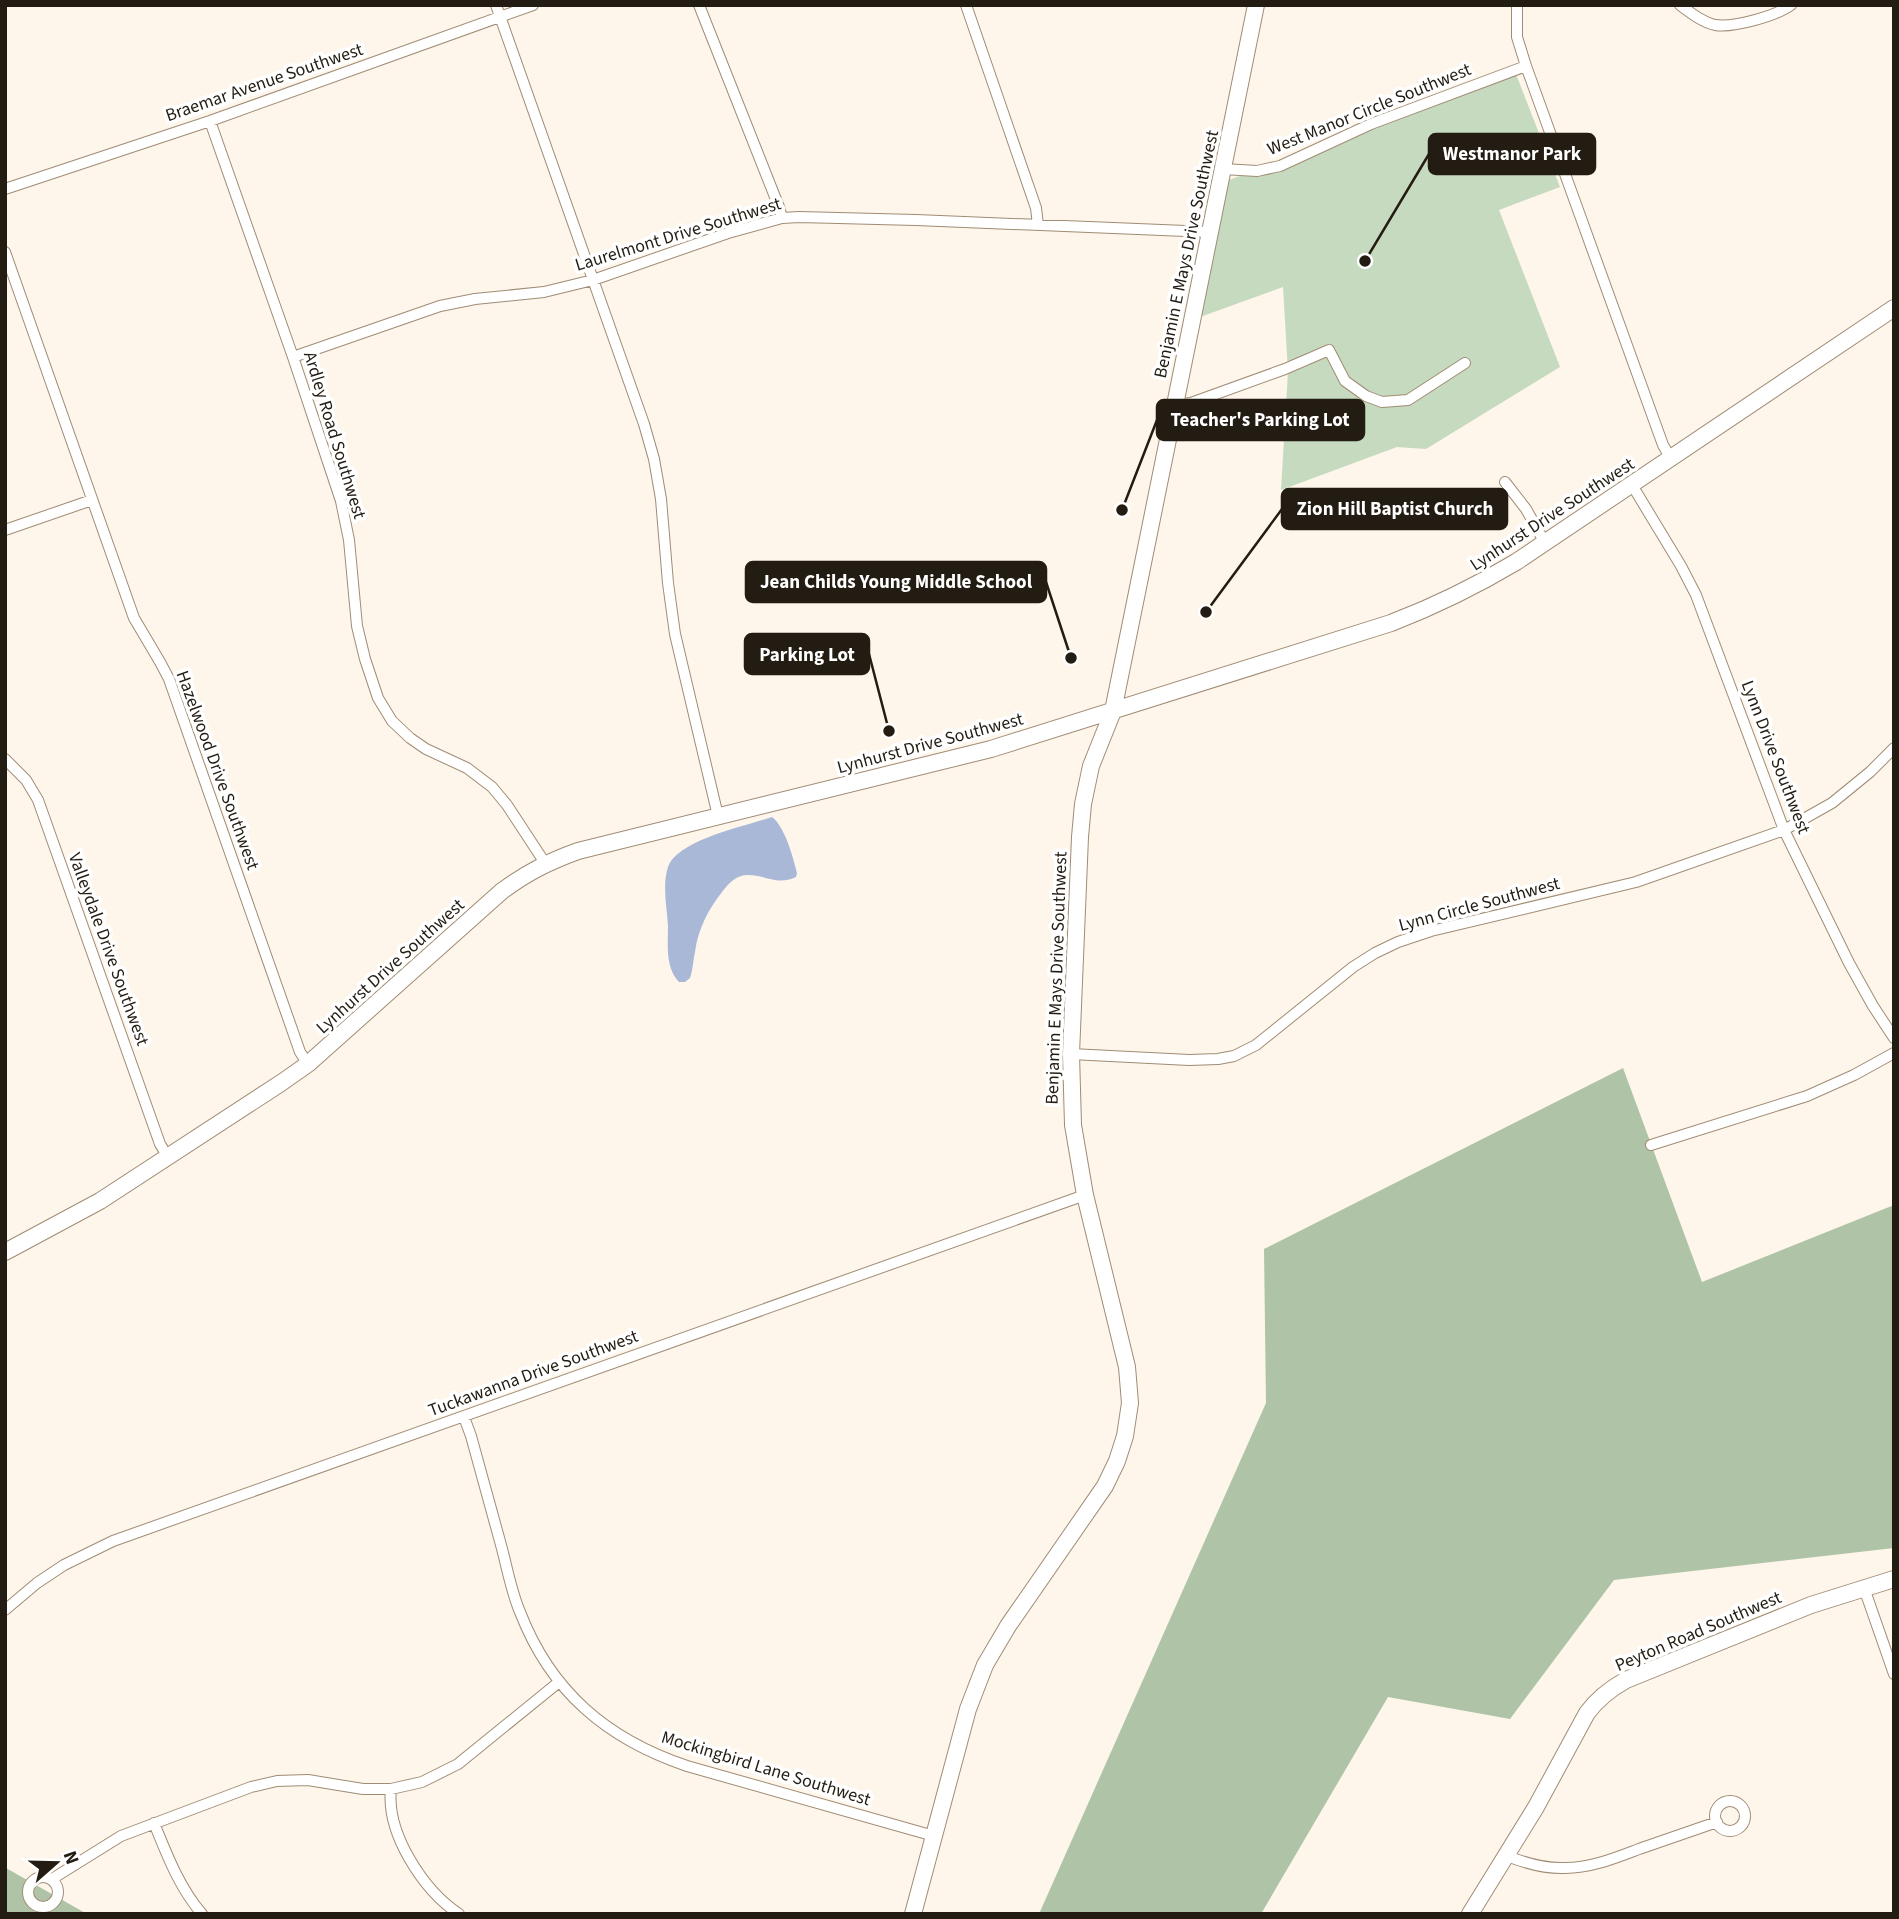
<svg xmlns="http://www.w3.org/2000/svg" width="1899" height="1919" font-family="'Source Sans 3',sans-serif">
  <rect width="100%" height="100%" fill="#fef5eb"/>
  <path fill="#c6dabf" d="M1514 69 1560 187 1499 210 1560 367 1426 449 1397 447 1281 490 1288 372 1283 287 1200 317 1229 180 1295 156Z"/>
  <path fill="#afc4a7" d="M1623 1068 1702 1282 1894 1205V1548L1614 1580 1510 1719 1388 1697 1261 1914H1039L1266 1403 1264 1249Z
    M5 1868H6L87 1914H5Z"/>
  <path fill="#a8b8d6" d="M772 817C785 827 793 857 797 873L796 877C777 886 765 875 748 875 736 875 729 883 722 892 708 910 698 929 695 952 693 961 693 969 690 978L685 982H679C665 967 668 945 668 926 667 908 662 885 668 867 677 840 746 826 772 817Z"/>
  <g fill="none" stroke-linecap="round" stroke-linejoin="round">
    <g stroke="#a08c74" stroke-width="12">
      <path id="street" d="M496 5 644 424 654 459 661 499 668 583 675 634 718 816
        M699 5 779 207 782 218
        M966 5 1036 208 1038 225
        M1517 5V37L1526 66 1663 445 1671 459
        M1680 5C1691 13 1702 22 1715 25 1733 28 1776 16 1791 5
        M210 121 293 357 341 501 349 540 357 626 365 659 378 698 392 721 410 738 426 749 467 768 492 787 507 805 545 863
        M1223 169 1257 171 1280 166 1371 124 1526 66
        M5 189 210 121 533 5
        M5 252 134 618 160 662 169 679 300 1052 308 1064
        M293 357 440 306 475 299 544 292 593 280 728 233 782 218 799 217 916 220 1210 232
        M1175 405 1191 403 1285 369 1329 350 1345 381 1366 396 1382 402 1408 400 1465 363
        M1505 482 1526 509 1545 543
        M1632 485 1681 566 1696 595 1784 830 1849 963 1873 1006 1894 1038
        M5 530 92 500
        M5 759 26 780 38 800 160 1144 168 1157
        M1071 1054 1189 1060 1218 1059 1234 1056 1256 1045 1353 967 1375 953 1398 942 1431 931 1636 882 1784 830 1832 803 1870 772 1894 748
        M1651 1145 1807 1096 1854 1075 1894 1053
        M464 1417 471 1436C481 1472 491 1508 501 1545 507 1567 511 1591 520 1612 551 1692 607 1739 687 1766L934 1836
        M1864 1588 1894 1674
        M5 1610 37 1583 64 1565 113 1541 1085 1195
        M391 1789C386 1833 423 1890 459 1914
        M1715 1816a15 15 0 1 1 30 0a15 15 0 1 1-30 0Z
        M154 1823C167 1855 179 1887 202 1914
        M1507 1856C1525 1863 1545 1869 1565 1868 1591 1868 1615 1858 1639 1849 1665 1840 1691 1831 1717 1822
        M28 1892a15 15 0 1 1 30 0a15 15 0 1 1-30 0Z
        M52 1879 121 1836 251 1787 277 1781 308 1780 363 1789H391L422 1782 458 1764 559 1682"/>
    </g>
    <g stroke="#a08c74" stroke-width="18">
      <path id="secondary" d="M5 1252 100 1201 281 1083 308 1064 502 891C528 872 548 862 578 851L991 749 1391 623C1435 606 1476 586 1516 562L1894 308
        M913 1914 968 1709 985 1665 1008 1626 1105 1486 1117 1461 1125 1436 1130 1403 1127 1367 1085 1195 1073 1125 1071 1054 1080 837 1083 804 1091 766 1113 711 1256 5
        M1470 1914 1536 1807 1587 1713C1598 1698 1610 1689 1626 1680L1811 1605 1894 1579"/>
    </g>
    <use href="#street" stroke="#fff" stroke-width="10"/>
    <use href="#secondary" stroke="#fff" stroke-width="16"/>
  </g>
  <g text-anchor="middle" stroke-width="7" stroke-linejoin="round" paint-order="stroke">
    <g font-size="18" fill="#231c12" stroke="#fff">
      <text transform="translate(264 82) rotate(-19)" y="6">Braemar Avenue Southwest</text>
      <text transform="translate(1369 109) rotate(-22)" y="6">West Manor Circle Southwest</text>
      <text transform="translate(678 234) rotate(-17)" y="6">Laurelmont Drive Southwest</text>
      <text transform="translate(1186 254) rotate(-78)" y="6">Benjamin E Mays Drive Southwest</text>
      <text transform="translate(335 435) rotate(73)" y="6">Ardley Road Southwest</text>
      <text transform="translate(1552 514) rotate(-33)" y="6">Lynhurst Drive Southwest</text>
      <text transform="translate(930 743) rotate(-15)" y="6">Lynhurst Drive Southwest</text>
      <text transform="translate(1776 757) rotate(69)" y="6">Lynn Drive Southwest</text>
      <text transform="translate(218 770) rotate(70)" y="6">Hazelwood Drive Southwest</text>
      <text transform="translate(1479 904) rotate(-15)" y="6">Lynn Circle Southwest</text>
      <text transform="translate(109 949) rotate(70)" y="6">Valleydale Drive Southwest</text>
      <text transform="translate(390 966) rotate(-42)" y="6">Lynhurst Drive Southwest</text>
      <text transform="translate(1056 978) rotate(-88)" y="6">Benjamin E Mays Drive Southwest</text>
      <text transform="translate(533 1373) rotate(-20)" y="6">Tuckawanna Drive Southwest</text>
      <text transform="translate(1698 1631) rotate(-23)" y="6">Peyton Road Southwest</text>
      <text transform="translate(766 1768) rotate(17)" y="6">Mockingbird Lane Southwest</text>
    </g>
  </g>
  <path fill="none" stroke="#231c12" stroke-width="2.5" d="M1365 261L1429 154M1122 510L1157 420M1206 612L1282 509M1071 658L1046 582M889 731L869 654"/>
  <g fill="#231c12" stroke="#fff" stroke-width="2.5">
    <circle cx="1365" cy="261" r="7"/>
    <circle cx="1122" cy="510" r="7"/>
    <circle cx="1206" cy="612" r="7"/>
    <circle cx="1071" cy="658" r="7"/>
    <circle cx="889" cy="731" r="7"/>
  </g>
  <g fill="#231c12" stroke="#231c12" stroke-width="2.5">
    <rect x="1429" y="134" width="166" height="40" rx="7"/>
    <rect x="1157" y="400" width="207" height="40" rx="7"/>
    <rect x="1282" y="489" width="225" height="40" rx="7"/>
    <rect x="746" y="562" width="300" height="40" rx="7"/>
    <rect x="745" y="634" width="124" height="40" rx="7"/>
  </g>
  <g font-size="19" text-anchor="middle" font-weight="bold" fill="#fff">
    <text x="1512" y="160">Westmanor Park</text>
    <text x="1260" y="426">Teacher's Parking Lot</text>
    <text x="1395" y="515">Zion Hill Baptist Church</text>
    <text x="896" y="588">Jean Childs Young Middle School</text>
    <text x="807" y="661">Parking Lot</text>
  </g>
  <rect width="1899" height="1919" fill="none" stroke="#231c12" stroke-width="14"/>
  <g transform="translate(56 1863) rotate(70)" stroke="#ffffff" stroke-width="5" paint-order="stroke">
  <path d="M0-5L12 26L0 18L-12 26Z" fill="#231c12"/>
  <text y="-10" font-size="19" font-weight="bold" text-anchor="middle" fill="#231c12">N</text>
  </g>
</svg>
